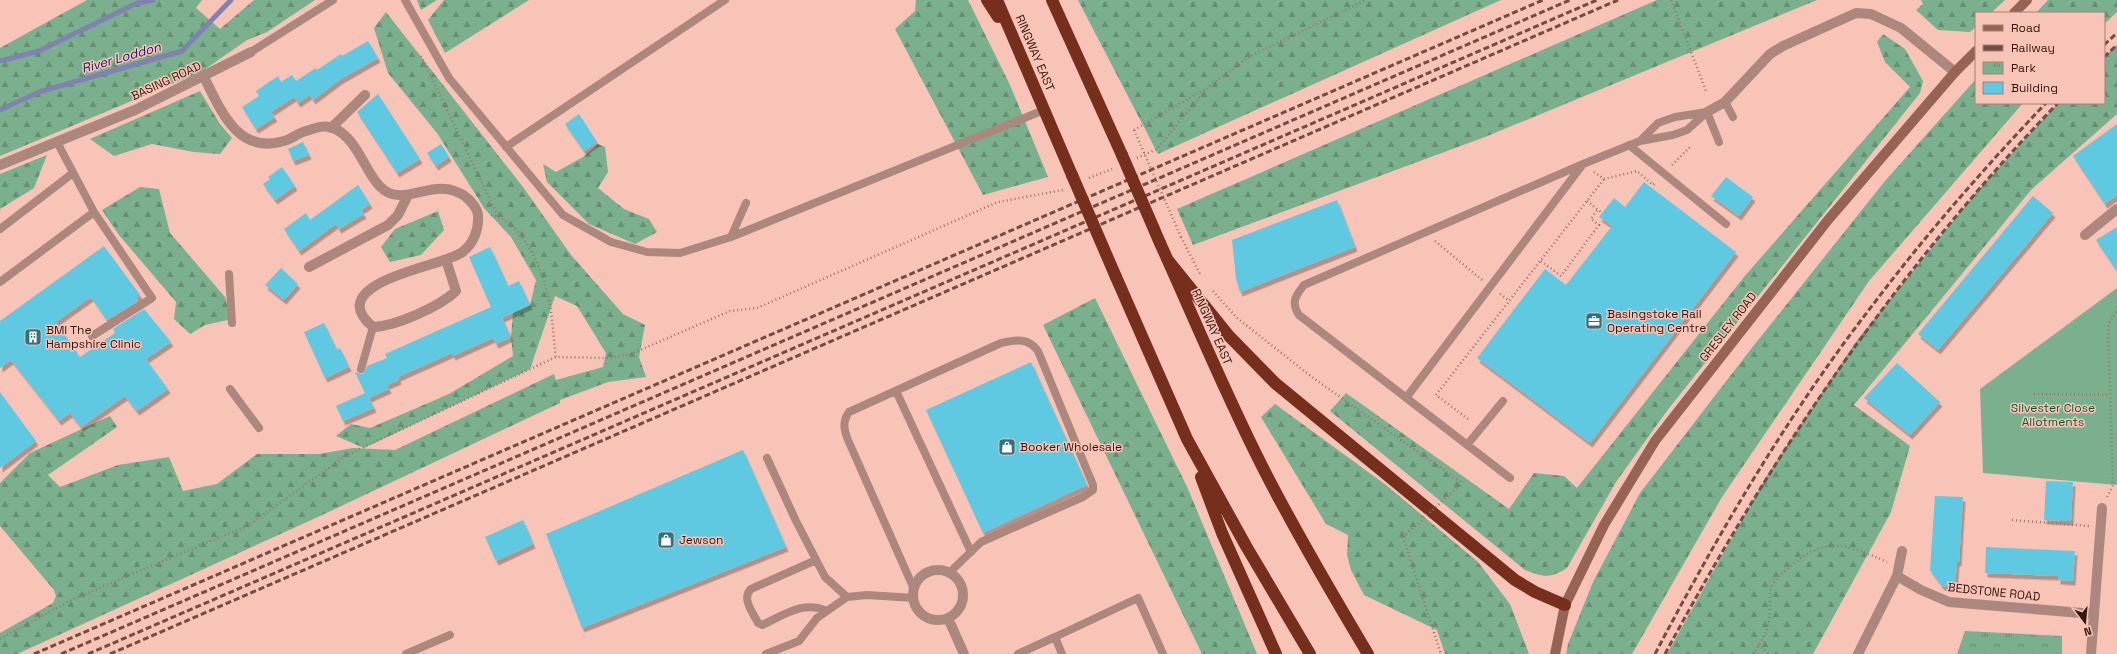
<svg xmlns="http://www.w3.org/2000/svg" width="2117" height="654" font-family="'Space Grotesk',sans-serif">
  <defs>
    <pattern id="forest-firs" width="22" height="20" patternUnits="userSpaceOnUse"><rect width="22" height="20" fill="#7ab08d"/><path d="M5 1l3.5 6h-7zM16 11l3.5 6h-7z" fill="#658e72"/></pattern>
    <pattern id="park-tufts" width="24" height="20" patternUnits="userSpaceOnUse"><rect width="24" height="20" fill="#7ab08d"/><path d="M3 7l-1-3M5 7V3M7 7l1-3M15 17l-1-3M17 17v-4M19 17l1-3" fill="none" stroke="#658e72"/></pattern>
    <filter id="shadow"><feDropShadow dx="2.5" dy="4.5" stdDeviation="0" flood-color="#0004"/></filter>
  </defs>
  <rect width="100%" height="100%" fill="#f7c4b7"/>
  <path fill="#7ab08d" d="M2117 288V485L1983 473 1980 389Z"/>
  <path fill="url(#forest-firs)" d="M87 0H202L196 8 220 29 254 0H315L267 32 247 40 201 72 0 156V48Z
    M417 0H437L421 10Z
    M444 0H529L445 53 428 20Z
    M916 0H968L1010 85 1048 177 983 195 895 29 915 11Z
    M1078 0H1501L1158 154Z
    M1657 0H1817L1485 137 1193 245 1177 209Z
    M1921 0H2005L1991 13H1976V27L1970 32 1938 30 1916 10 1923 4Z
    M2048 0H2117V12L2104 24V13H2036Z
    M386 12 523 187 571 255 623 314 645 325 639 357 646 377 608 382 560 400V403L320 516 17 654H0V633L53 603 56 596 54 590 0 526V483L30 453 110 416 117 427 48 475 60 487 118 465 169 457 183 491 217 484 257 454H319L353 448 395 450 554 374 556 380 603 367 606 353 577 306 555 296 530 369 364 448 336 436 351 424 370 428 449 394 513 356 511 337 513 313 530 305 536 280 511 237 484 208 437 133 388 73 374 28Z
    M1883 34 1905 49 1923 81 1920 93 1666 412 1616 482 1567 568C1550 579 1543 577 1525 570L1330 411 1346 393 1509 509 1534 473 1564 476 1577 488 1744 277 1910 87 1885 62 1877 42Z
    M2117 45V114L2031 190 1854 405 1910 446 1891 512 1813 654H1667L1766 477 1855 343 1974 195 2058 103H2104V57Z
    M1976 79V103H2023L1869 281 1722 497 1632 654H1566L1568 644 1593 582 1640 493 1751 349 1885 181Z
    M200 91 220 124 232 138 220 154 194 152 152 144 114 156 90 139Z
    M598 144 605 147 608 172 598 188 624 209 649 219 657 232 635 244 589 224 547 182 543 164 556 172 583 157Z
    M47 155 34 188 0 209V174Z
    M140 187 159 189 170 233 225 297 232 323 228 320 205 325 190 334 174 319 176 302 119 235 102 210Z
    M438 211 444 230 421 255 390 262 381 247 395 229Z
    M1095 298 1188 489 1257 654H1202L1043 325Z
    M1275 404 1386 485 1478 562 1510 604 1529 654H1445L1437 630 1364 595 1351 570 1347 555 1348 535 1326 524 1261 417Z"/>
  <path fill="url(#park-tufts)" d="M1965 631 2062 636V654H1957Z"/>
  <g fill="none" stroke-linecap="round" stroke-linejoin="round">
    <path stroke="#8181b2" stroke-width="5" d="M0 61 39 51 137 3 153 0
      M0 110 39 92 182 51 231 0"/>
  </g>
  <path fill="#5fc9e1" filter="url(#shadow)" d="M368 41 378 58 341 79 313 100 310 95 298 103 294 97 271 112 275 117 256 129 242 107 259 96 256 91 278 76 281 82 292 75 296 81 316 68 317 70 341 54 342 56Z
    M378 94 420 159 397 173 357 112Z
    M579 114 597 142 584 151 565 124Z
    M2117 124V195L2105 204 2073 156Z
    M303 142 309 155 293 161 288 149Z
    M441 144 449 157 436 166 427 153Z
    M282 167 295 186 275 200 263 184 270 179 268 177Z
    M1726 177 1753 197 1739 216 1711 196Z
    M1644 182 1736 252 1590 443 1477 358 1545 269 1566 285 1612 226 1599 217 1614 198 1625 207Z
    M358 185 370 204 361 210 364 214 339 229 336 224 299 251 284 229 306 213 310 220Z
    M2033 196 2053 213 1938 350 1918 334Z
    M1337 200 1355 247 1240 292 1236 279 1232 240Z
    M2117 227V271L2096 240Z
    M104 246 140 295 136 298 138 301 107 320 91 297 56 322 80 357 115 333 113 329 144 309 171 342 146 359 168 389 137 411 125 396 81 427 70 413 59 421 11 360 0 368V321Z
    M490 247 508 286 519 281 530 305 502 318 511 337 496 344 493 338 453 356 452 353 398 377 399 380 387 385 389 389 369 398 374 408 343 421 336 406 365 393 355 372 363 374 367 366 387 358 385 354 491 307 469 257Z
    M281 268 298 284 284 300 265 285Z
    M324 323 337 350 340 348 349 367 325 378 304 332Z
    M1031 362 1087 485 983 533 926 410Z
    M1897 363 1940 402 1910 435 1864 398Z
    M0 392 36 441 0 468Z
    M743 450 786 547 582 628 546 534Z
    M2046 481 2073 482 2071 521 2044 520Z
    M1935 496 1963 497 1959 562H1957L1955 587 1942 586 1930 570Z
    M523 520 533 544 496 561 485 537Z
    M1986 547 2075 551 2073 581 2058 580V576L1985 573Z"/>
  <g fill="none" stroke-linecap="round" stroke-linejoin="round">
    <path stroke="#9d7369" stroke-width="2.5" stroke-dasharray="1 3" stroke-linecap="butt" d="M1671 0 1706 91
      M421 56 498 216
      M1134 130 1205 89
      M1137 158 1157 149 1207 88 1249 57 1366 0
      M1672 165 1690 147
      M1594 172 1604 179 1637 171 1653 185 1656 182
      M1089 178 1112 169
      M1587 201 1602 213
      M491 215C521 219 543 270 548 296 553 316 553 337 556 357
      M1181 237 1200 274
      M1435 241 1482 280
      M1541 261 1561 276 1599 225 1591 219 1598 209
      M1213 291 1237 318 1312 377 1462 483
      M1500 294 1510 301
      M2034 394 2110 395
      M1468 419 1436 395 1604 179
      M2107 497 2113 485 2108 325 2117 310
      M2012 520 2089 526
      M1403 537 1441 654
      M0 639 73 599 249 525 347 455 556 357 609 358 631 354 730 311 757 308 998 202 1063 190
      M1758 645 1770 654
      M1753 654C1764 637 1769 631 1770 609 1770 602 1769 595 1771 588 1774 579 1782 574 1789 568 1824 535 1847 544 1887 562"/>
    <path stroke="#ac877e" stroke-width="8" d="M405 0 449 78 563 215 611 242 647 252 680 253 731 237 1044 110
      M251 52 333 0
      M1725 102 1733 117
      M1707 112 1719 142
      M1640 141 1658 123 1675 117 1707 112
      M57 142 94 212 152 298 92 336
      M1629 145 1726 224
      M506 147 725 0
      M0 229 73 173
      M731 237 746 203
      M229 274 232 323
      M0 282 94 212
      M361 369 373 327
      M230 389 259 428
      M896 391 971 552
      M1406 398 1583 164
      M1467 445 1503 401
      M767 458 796 521 825 577 847 597 867 595 914 598
      M1510 478 1299 315C1291 303 1295 296 1304 285L1583 164 1640 141 1673 135 1687 130 1707 112
      M816 560 751 589C741 598 753 613 758 623L762 625C784 615 804 600 827 611
      M914 589 848 440C844 430 842 422 849 412L1001 343C1016 340 1028 337 1038 351L1093 485V490L1083 497 981 542 949 573
      M1055 637 1138 598 1163 654
      M406 654 450 635
      M766 654 799 641 817 618 847 597
      M1018 654 1055 637 1062 654"/>
    <path stroke="#ac877e" stroke-width="10" d="M204 77C221 111 238 155 284 141 291 139 297 134 303 132 313 129 323 124 333 128 362 139 367 187 392 194 410 199 428 186 446 189 450 189 454 191 457 192 466 195 478 207 478 216 479 230 473 245 461 253 440 267 320 283 373 327 396 326 439 307 456 291L446 260
      M1707 112 1725 102 1770 54 1783 46 1856 13 1871 14 1901 28 1955 72
      M331 128 365 95
      M0 165 135 110 251 52
      M2085 235 2117 209
      M309 267 388 225 398 215 408 195
      M913 595a25 25 0 1 1 50 0a25 25 0 1 1-50 0Z
      M1897 576 1921 590 1949 602 2094 614
      M948 618 964 654
      M1858 654 1897 576 1902 551
      M2091 654 2102 508"/>
    <path stroke="#976355" stroke-width="10" d="M2014 13 2027 0
      M1555 654 1565 605 1604 525 1655 441 1828 220 1955 72 1976 51"/>
    <path stroke="#772f1d" stroke-width="12" d="M987 0 998 17
      M997 0 1072 175
      M1052 0 1122 155
      M1160 243C1194 318 1225 393 1262 466 1295 531 1331 592 1368 654
      M1167 259 1229 336 1275 383 1515 580 1535 592 1565 605
      M1116 277 1187 439 1246 546 1310 654
      M1201 477 1222 533 1276 654"/>
    <path stroke="#724d43" stroke-width="3" stroke-dasharray="6 3" stroke-linecap="butt" d="M2104 45 2117 33
      M2104 57 2117 45
      M34 654 1543 0
      M61 654 1570 0
      M88 654 1597 0
      M110 654 1618 0
      M1655 654C1719 532 1790 411 1875 302 1928 232 1986 166 2046 103
      M1665 654C1773 453 1898 268 2058 103"/>
    <path stroke="#9d7369" stroke-width="2.5" stroke-dasharray="1 3" stroke-linecap="butt" d="M1134 130 1181 237
      M1403 537 1462 483"/>
    <path stroke="#772f1d" stroke-width="12" d="M1122 155 1160 243
      M1072 175 1116 277"/>
  </g>
  <defs>
    <g id="office-square" transform="scale(0.9)"><rect x="-9" y="-9" width="18" height="18" rx="4" fill="#2f7383" stroke="#f7c4b7"/><path d="M-6-3h4V-5.5h4V-3h4V5H-6ZM-1-4.5V-3h2v-1.5ZM-6 0V1H6V0Z" fill="#fff"/></g>
    <g id="building-square" transform="scale(0.9)"><rect x="-9" y="-9" width="18" height="18" rx="4" fill="#2f7383" stroke="#f7c4b7"/><path d="M-4-6H4V6H1V3H-1V6H-4ZM-2.5-4.3h1.7v1.8h-1.7ZM.8-4.3h1.7v1.8H.8ZM-2.5-1h1.7V.8h-1.7ZM.8-1h1.7V.8H.8Z" fill="#fff"/></g>
    <g id="shop-square" transform="scale(0.9)"><rect x="-9" y="-9" width="18" height="18" rx="4" fill="#2f7383" stroke="#f7c4b7"/><path d="M-5-2.5h2.3a2.7 3.5 0 0 1 5.4 0H5L5.5 6h-11ZM-1.5-2.5h3a1.5 2.3 0 0 0-3 0Z" fill="#fff"/></g>
  </defs>
  <g fill-rule="evenodd">
    <use href="#office-square" x="1594" y="321"/>
    <use href="#building-square" x="33" y="337"/>
    <use href="#shop-square" x="1007" y="447"/>
    <use href="#shop-square" x="666" y="540"/>
  </g>
  <g text-anchor="middle" stroke-width="3" stroke-linejoin="round" paint-order="stroke">
    <g font-size="12" fill="#36170f" stroke="#f7c4b7">
      <text transform="translate(1035 53) rotate(67)" y="4">RINGWAY EAST</text>
      <text transform="translate(166 81) rotate(-25)" y="4">BASING ROAD</text>
      <text transform="translate(1212 327) rotate(66)" y="4">RINGWAY EAST</text>
      <text transform="translate(1728 327) rotate(-52)" y="4">GRESLEY ROAD</text>
      <text transform="translate(1994 592) rotate(6)" y="4">BEDSTONE ROAD</text>
    </g>
    <g font-size="12" fill="#36170f" stroke="#f7c4b7" text-anchor="start">
      <text x="1607" y="318">Basingstoke Rail<tspan x="1607" dy="14">Operating Centre</tspan></text>
      <text x="46" y="334">BMI The<tspan x="46" dy="14">Hampshire Clinic</tspan></text>
      <text x="1020" y="451">Booker Wholesale</text>
      <text x="679" y="544">Jewson</text>
    </g>
    <g font-size="12" fill="#175232" stroke="#f7c4b7">
      <text x="2053" y="412">Silvester Close<tspan x="2053" dy="14">Allotments</tspan></text>
    </g>
    <g font-size="13" font-style="italic" fill="#1c196b" stroke="#f7c4b7">
      <text transform="translate(121 57) rotate(-16)" y="5">River Loddon</text>
    </g>
  </g>
  <rect x="1975" y="12" width="130" height="92" fill="#f7c4b7" stroke="#aa7f74"/>
  <rect x="1983" y="25" width="20" height="6" fill="#976355" stroke="#aa7f74"/>
  <text x="2011" y="32" font-size="12" fill="#36170f">Road</text>
  <rect x="1983" y="45" width="20" height="6" fill="#724d43" stroke="#aa7f74"/>
  <text x="2011" y="52" font-size="12" fill="#36170f">Railway</text>
  <rect x="1983" y="62" width="20" height="12" fill="url(#park-tufts)" stroke="#aa7f74"/>
  <text x="2011" y="72" font-size="12" fill="#36170f">Park</text>
  <rect x="1983" y="82" width="20" height="12" fill="#5fc9e1" stroke="#aa7f74"/>
  <text x="2011" y="92" font-size="12" fill="#36170f">Building</text>
  <g transform="translate(2085 622) rotate(164)" stroke="#f7c4b7" stroke-width="3" paint-order="stroke">
  <path d="M0-3L7 15L0 10L-7 15Z" fill="#36170f"/>
  <text y="-6" font-size="11" font-weight="bold" text-anchor="middle" fill="#36170f">N</text>
  </g>
</svg>
